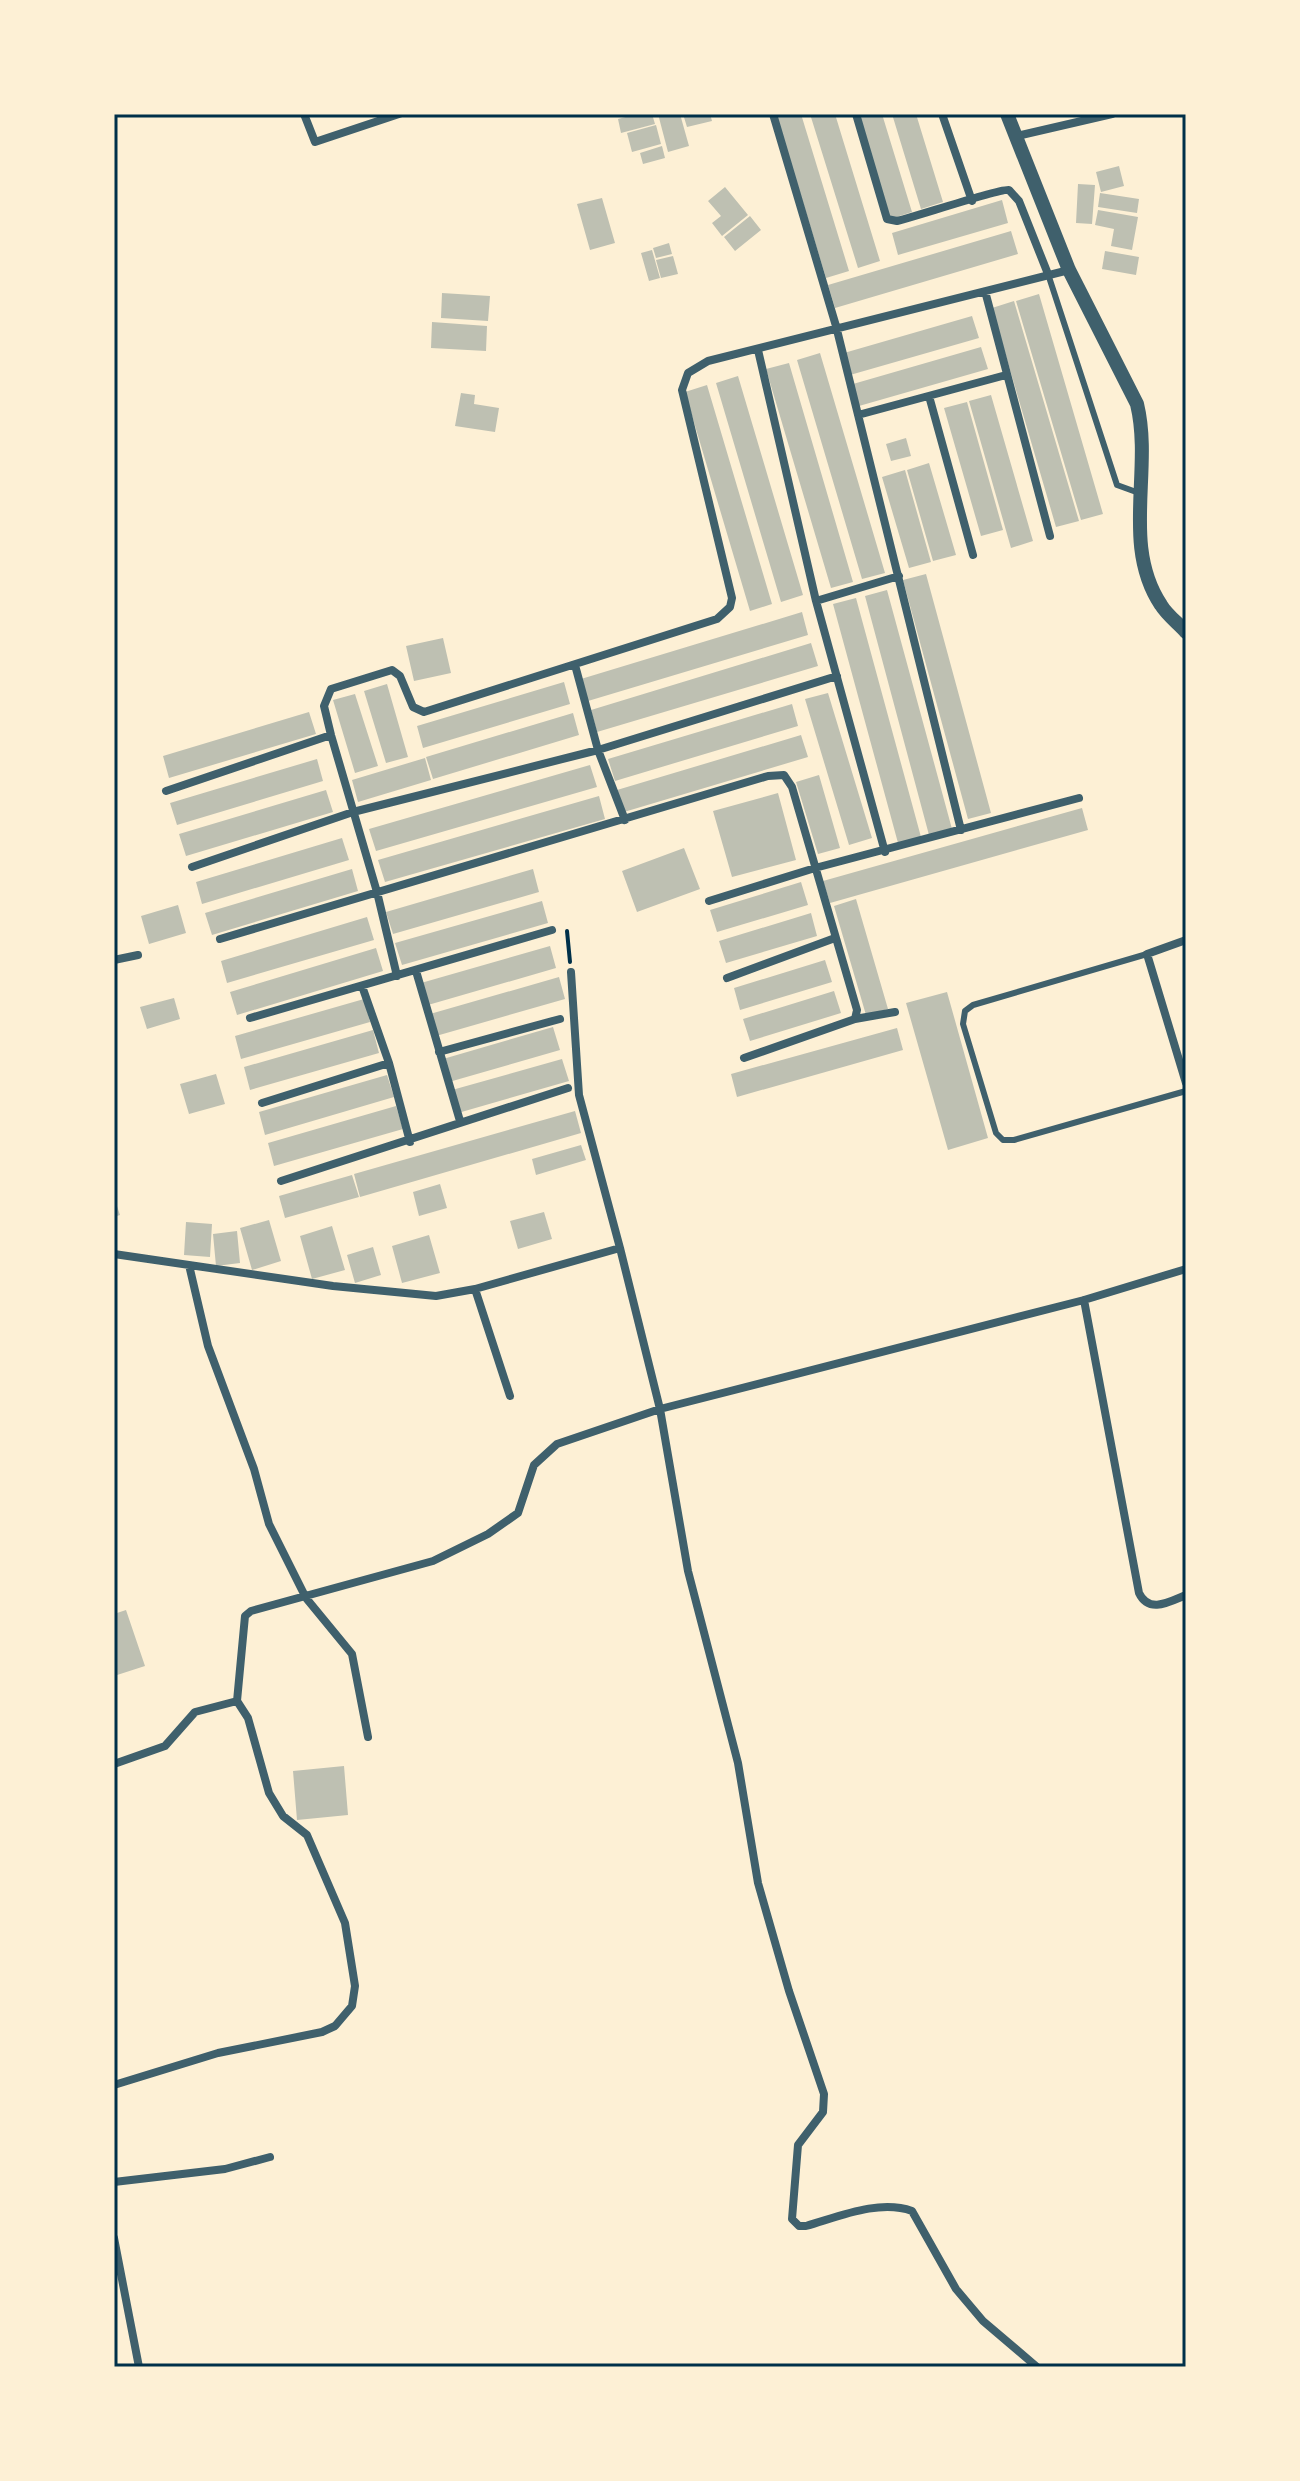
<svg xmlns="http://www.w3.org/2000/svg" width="1300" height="2481" font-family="Signika,sans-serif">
  <rect width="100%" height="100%" fill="#fdf0d5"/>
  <path fill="#bec0b2" d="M637 114H652L655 124 621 133 618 119Z
    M658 114H680L689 146 668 152Z
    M683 114H710L712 121 687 127Z
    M776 114H801L849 271 826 278Z
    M810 114H835L880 261 858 268Z
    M858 114H882L912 212 890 219Z
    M892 114H916L943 202 921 209Z
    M656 125 661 144 632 152 627 133Z
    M662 146 665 158 643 164 640 153Z
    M1119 166 1124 186 1101 192 1096 172Z
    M1078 184 1095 185 1092 224 1076 223Z
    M725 187 748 215 722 236 712 223 721 216 708 201Z
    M1100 193 1139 199 1137 213 1098 207Z
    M602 198 615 243 590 250 577 204Z
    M1002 200 1008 223 898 255 892 233Z
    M1098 210 1138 217 1132 250 1111 246 1114 229 1095 225Z
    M750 216 761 230 735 251 724 237Z
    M1011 231 1018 254 835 308 828 285Z
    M669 243 672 254 656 258 653 248Z
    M652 250 660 278 649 281 641 253Z
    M1105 251 1139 257 1136 275 1102 269Z
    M673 256 678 274 661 278 656 260Z
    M442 293 490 296 488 321 441 318Z
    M1039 294 1103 514 1081 520 1016 301Z
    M1014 301 1079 521 1056 527 992 308Z
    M972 316 979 338 850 375 844 353Z
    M432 322 487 326 486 351 431 348Z
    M981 347 988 369 859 406 853 384Z
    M820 353 885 573 862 579 797 360Z
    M789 363 853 582 831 588 766 369Z
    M738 376 803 595 781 602 716 383Z
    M707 385 772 604 750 611 685 392Z
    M461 393 475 395 474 404 499 408 495 432 455 426Z
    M991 395 1033 541 1011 548 969 401Z
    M967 402 1003 530 981 536 944 408Z
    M906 438 911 456 891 461 886 444Z
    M929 463 956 555 933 561 907 470Z
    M905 470 931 562 909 568 882 477Z
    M926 574 991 813 968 819 903 580Z
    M887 590 952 829 929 835 865 596Z
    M856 598 921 837 898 843 833 604Z
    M802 612 808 635 588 701 581 679Z
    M443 638 451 673 414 681 406 646Z
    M811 643 818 666 597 732 591 710Z
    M564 682 570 704 423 748 417 726Z
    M387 684 408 757 386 763 364 691Z
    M828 693 872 838 849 845 805 699Z
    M355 694 378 766 355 773 333 700Z
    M792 704 798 726 615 781 608 759Z
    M309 712 316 734 169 778 163 756Z
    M573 713 579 735 433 779 426 757Z
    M801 735 808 757 624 812 617 790Z
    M425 758 431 780 358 802 352 780Z
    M317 759 323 781 177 825 170 803Z
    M590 765 597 787 376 851 369 829Z
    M819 775 840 848 818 854 796 782Z
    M326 790 333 812 186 856 179 834Z
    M778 793 796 860 732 877 713 811Z
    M599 796 605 819 385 882 378 860Z
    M1082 808 1088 830 830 903 823 881Z
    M342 838 349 860 202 904 196 882Z
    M684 848 700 889 637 912 622 871Z
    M352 869 358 891 212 935 205 913Z
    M533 869 539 892 393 934 386 912Z
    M801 882 808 905 717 932 710 910Z
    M856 899 888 1009 866 1015 834 906Z
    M542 901 548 923 402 965 395 943Z
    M178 905 186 933 149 944 141 916Z
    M811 913 817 936 726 963 719 941Z
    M367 917 374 940 227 983 221 961Z
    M550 946 556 968 428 1005 421 983Z
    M376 948 383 971 237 1015 230 992Z
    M825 960 832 982 740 1010 734 988Z
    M559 977 565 999 436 1036 430 1014Z
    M834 991 841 1013 750 1041 743 1019Z
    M947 992 988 1138 948 1150 906 1003Z
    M174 998 180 1019 147 1029 140 1007Z
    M364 999 370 1022 241 1059 235 1036Z
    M553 1027 560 1050 449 1082 443 1059Z
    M897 1028 903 1050 737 1097 731 1074Z
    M373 1030 379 1053 250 1090 244 1067Z
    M562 1059 569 1081 458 1113 452 1090Z
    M216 1074 225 1104 189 1114 180 1084Z
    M387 1075 394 1097 265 1135 259 1112Z
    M396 1106 403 1129 274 1166 268 1143Z
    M575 1111 581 1133 360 1197 354 1174Z
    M581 1145 586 1160 536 1175 532 1159Z
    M352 1175 359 1197 285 1218 279 1196Z
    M440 1184 447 1208 419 1216 413 1192Z
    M114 1197 120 1215 114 1217Z
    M544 1212 552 1239 518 1249 510 1221Z
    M269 1220 281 1261 252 1270 240 1228Z
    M186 1222 212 1224 210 1257 184 1255Z
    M332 1226 345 1270 312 1279 300 1236Z
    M237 1231 240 1263 216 1266 213 1234Z
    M429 1235 440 1273 402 1283 392 1246Z
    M373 1247 381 1275 355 1283 347 1255Z
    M126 1610 145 1666 114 1676V1614Z
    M344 1766 348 1815 297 1820 293 1771Z"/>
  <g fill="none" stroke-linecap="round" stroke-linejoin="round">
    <path stroke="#003049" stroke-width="4" d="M567 931 570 962"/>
    <path stroke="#3f606c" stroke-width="6" d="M1048 274 1117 485 1139 493
      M1147 954 973 1005 965 1011 963 1024 996 1133 1003 1140H1014L1186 1091"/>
    <path stroke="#3f606c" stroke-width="8" d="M304 114 315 142 399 114
      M773 114 836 326 961 830
      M856 114 887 219 897 221C914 217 1002 188 1009 190L1019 201 1048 274
      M942 114 972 201
      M1017 136 1112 114
      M985 291 1050 536
      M758 350 816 601 885 852
      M929 396 973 555
      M858 415 1006 375
      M816 601 899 576
      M575 665 598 750 625 820
      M166 791 331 735
      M192 867 353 812 598 750 837 676
      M709 901 815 868 1079 798
      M220 939 768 776 784 775 792 787 857 1010 855 1019 744 1058
      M1186 940 1147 954 1186 1083
      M114 960 138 955
      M416 971 460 1121
      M571 972 579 1095 620 1248
      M397 976 377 892 331 735 324 706 331 689 392 670 400 676 413 707 424 712 717 619 730 607 732 598 682 390 688 373 708 361 1069 270
      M727 978 835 938
      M362 986 389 1063 410 1142
      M250 1018 552 930
      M855 1019 895 1012
      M439 1052 560 1019
      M262 1103 389 1063
      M281 1181 568 1088
      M114 1254 333 1286 436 1296 475 1289 620 1248 660 1409 688 1571 738 1763 758 1883 789 1991 824 2094 823 2112 798 2145 792 2219 799 2226H806C838 2217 879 2199 912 2211L956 2289 983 2321 1037 2367
      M189 1265 208 1346 254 1469 269 1524 306 1598 352 1654 368 1737
      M475 1289 510 1396
      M1084 1300 1139 1593C1149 1614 1169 1602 1186 1595
      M114 1764 165 1746 195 1712 237 1701 245 1616 251 1611 433 1561 488 1534 518 1513 534 1465 557 1444 660 1409 1084 1300 1186 1269
      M114 2085 218 2053 322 2032 335 2026 352 2006 355 1986 345 1923 307 1835 283 1816 269 1793 248 1718 237 1701
      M114 2182 225 2169 270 2157
      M114 2238 139 2367"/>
    <path stroke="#3f606c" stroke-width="14" d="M1007 114 1069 270 1137 404C1153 470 1121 545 1161 605 1167 615 1178 623 1186 632"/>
  </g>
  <rect width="1300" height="2481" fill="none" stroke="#fdf0d5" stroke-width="232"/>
  <rect x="116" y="116" width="1068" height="2249" fill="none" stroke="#003049" stroke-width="3"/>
</svg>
